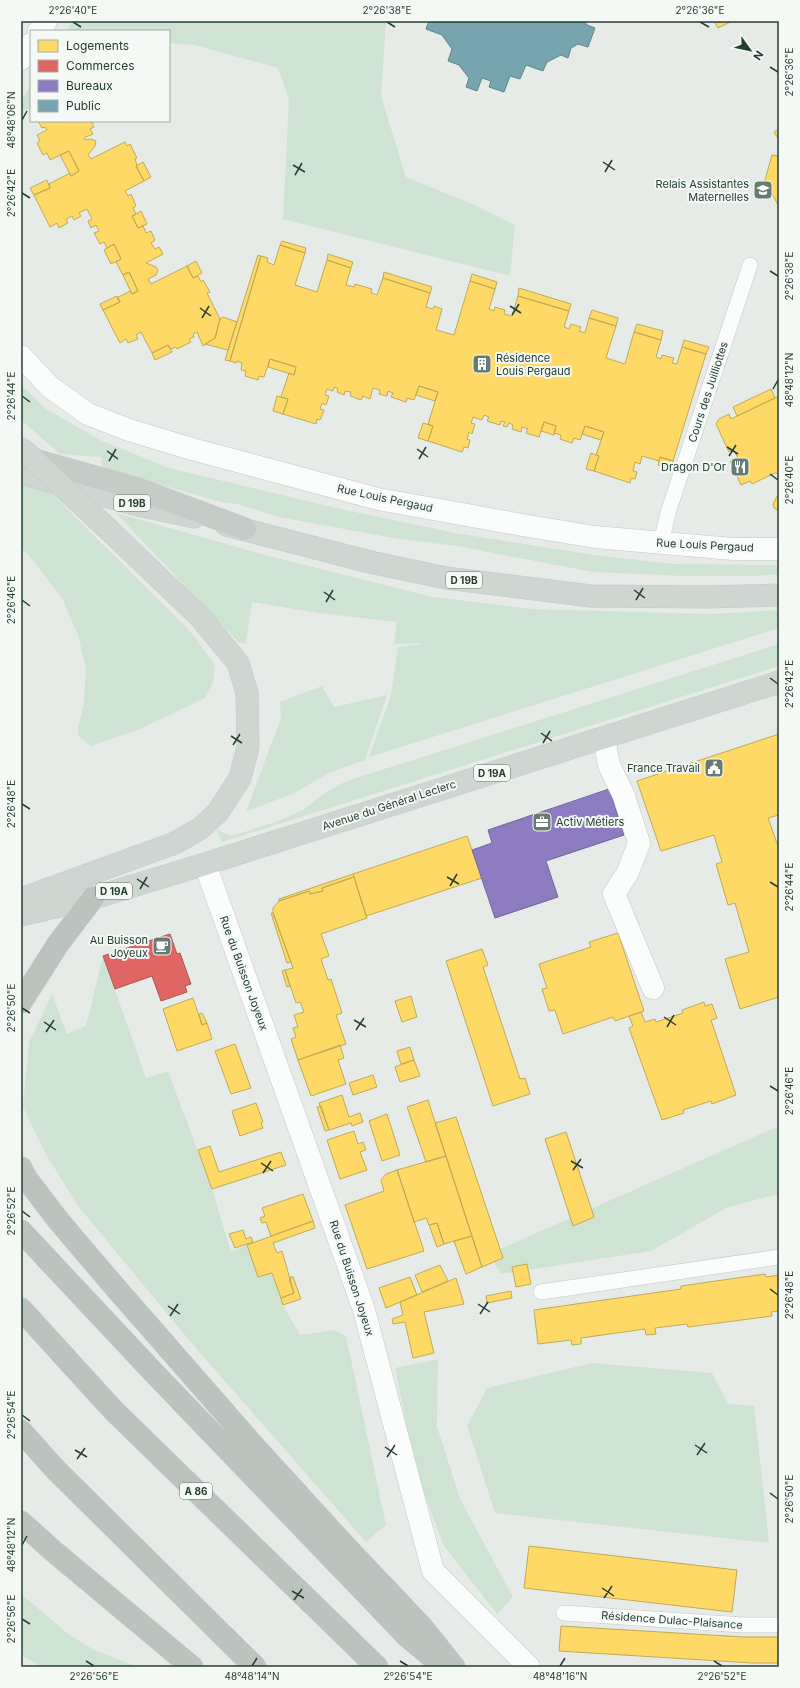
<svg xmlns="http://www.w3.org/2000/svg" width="800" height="1688" font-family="Inter,sans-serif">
  <rect width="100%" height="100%" fill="#e6ebe8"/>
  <path fill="#cfe3d2" d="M72 21H386L381 96 406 177 472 204 515 225 510 276 283 219 289 99 278 68 195 45 169 43V31H66Z
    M31 85V108L25 111 21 106V101Z
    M21 385 46 409 100 440 169 468 336 508 455 533 594 555 674 564 779 565V574L756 576H684L593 572 457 546 399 539 279 517 237 504 221 502 102 468 101 457 60 454 21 420Z
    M21 480 45 487 191 632 215 665 213 683 205 698 140 729 91 746 79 737 78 729 84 703 86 669 78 635 62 598 27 553 21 549Z
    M116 513 269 556 433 597 532 609 711 614 779 610V628L369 757 391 695 398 647 421 644 423 638 421 643 394 644 397 622 318 613 252 602 246 644 238 642Z
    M779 644V666L222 842 217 830 232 836 281 820 303 810 322 795 338 785 353 779Z
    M322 686 334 707 387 695 365 760 331 772 294 793 246 812 281 718 280 702Z
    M103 956 146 1078 168 1071 212 1189 231 1252 247 1245 258 1277 272 1273 283 1305 300 1335 335 1330 346 1336 386 1525 366 1542 194 1346 78 1206 47 1156 23 1107 29 1042 52 994 67 1034 86 1026Z
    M779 1126V1194L728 1207 651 1251 501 1274 489 1254Z
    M438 1359 437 1426 460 1499 513 1597 497 1614 444 1546 417 1475 395 1368Z
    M592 1363 712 1373 728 1404 754 1406 769 1543 495 1513 467 1426 487 1388Z
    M21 1594 67 1633 94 1650 138 1667H42L21 1655Z"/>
  <path fill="#ffd966" stroke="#bdaa56" d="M714 21H732L718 28Z
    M38 121H91L94 127 90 129 93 134 84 138 85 140 91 139 96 141 95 146 88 155 91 159 125 142 127 146 130 144 137 158 135 159 137 165 136 166 144 181 125 191 128 196 131 194 136 206 133 208 136 214 132 216 138 228 143 226 146 233 151 231 155 240 151 243 155 249 159 247 163 254 146 263 156 267 158 270 156 275 148 279 151 284 187 266 193 278 198 276 201 282 203 280 210 292 207 293 220 319 215 338 203 346 197 332 193 334 194 337 189 339 191 342 177 349 176 347 171 349 168 345 152 353 141 332 136 335 138 339 128 343 126 339 120 343 103 310 120 302 117 298 130 291 132 294 138 291 129 272 123 275 116 262 121 259 114 244 107 248 104 242 100 244 94 233 99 231 96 225 91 228 88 221 92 219 87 209 79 213 81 216 74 220 72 216 66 219 68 223 59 228 57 223 50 227 34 195 50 188 49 184 70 173 71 176 79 171 69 151 50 160 47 153 43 155 37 143 40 141 37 135 47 130 45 127 42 128Z
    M779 129V140L774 132Z
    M69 151 79 171 71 176 60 155Z
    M772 155 779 156V207L765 180Z
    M143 162 151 177 144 181 136 166Z
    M47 180 50 188 34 195 30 188Z
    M141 211 147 224 138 228 132 216Z
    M282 241 306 248 305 253 280 245Z
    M114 244 121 259 111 264 104 250Z
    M280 245 305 253 295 285 317 292 327 260 351 268 346 285 354 287 355 284 372 289 371 293 377 295 383 278 430 293 426 307 433 309 434 306 442 309 436 330 454 335 470 281 495 289 489 309 494 311 495 307 505 310 504 314 512 316 518 296 569 311 564 327 569 329 571 324 581 327 579 331 585 333 589 318 616 326 606 358 625 364 634 332 661 340 656 357 661 359 662 355 674 358 672 363 677 364 682 347 706 354 673 461 660 457 659 461 642 456 640 464 635 462 633 471 637 472 635 479 631 478 630 483 594 471 599 456 596 455 604 432 585 426 580 440 574 438 572 443 560 439 561 435 554 433 556 426 544 422 539 437 526 433 528 429 522 427 521 432 512 429 513 425 509 423 507 427 503 426 505 422 501 421 500 425 487 421 489 417 484 415 482 420 473 417 471 423 475 424 472 434 469 432 467 439 470 440 468 448 464 447 462 452 428 441 433 426 428 424 438 392 419 386 414 400 407 398 406 402 391 397 393 393 388 391 387 396 379 394 380 390 373 388 370 399 363 396 361 400 350 396 351 392 345 391 344 395 337 392 338 389 334 387 333 391 327 389 325 395 329 396 326 405 322 403 320 409 324 410 320 420 317 419 316 424 283 414 288 399 281 397 289 373 294 375 296 367 270 359 264 377 259 376 258 380 245 376 246 371 241 370 242 363 237 361 236 363 230 361 261 256 268 258 267 262 274 265Z
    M328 254 353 262 351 268 327 260Z
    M258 255 261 256 230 361 225 360Z
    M196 261 202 273 193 278 187 266Z
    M129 272 138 291 132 294 123 275Z
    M384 272 432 287 430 293 383 278Z
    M472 274 497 282 495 289 470 281Z
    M519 288 571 304 569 311 518 296Z
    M117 296 120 302 103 310 100 304Z
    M592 310 618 318 616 326 589 318Z
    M223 317 237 322 228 350 205 344 215 338 220 319Z
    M637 324 663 331 661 340 634 332Z
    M684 340 709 347 706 354 682 347Z
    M168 345 172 352 155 360 152 353Z
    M270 359 296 367 294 375 268 367Z
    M419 386 438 392 435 401 416 395Z
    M771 389 775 398 737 416 733 407Z
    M277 396 288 399 283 414 273 411Z
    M779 396V474L775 473 752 484 750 481 741 485 730 461 738 458 733 449 729 452 716 424 719 419 729 414 731 419Z
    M544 422 556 426 554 435 541 431Z
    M423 423 433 426 428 441 418 438Z
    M585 426 604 432 601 440 582 434Z
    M591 453 599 456 594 471 586 469Z
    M660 457 673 461 671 469 658 465Z
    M779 493V511L774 508 773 504Z
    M779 734V815L768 818 779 849V997L740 1009 725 959 749 952 735 903 728 905 716 864 722 862 714 835 661 851 637 781Z
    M467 836 482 878 366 916 353 874Z
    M353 874 354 877 322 888 323 891 310 894 309 891 279 901V899Z
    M354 877 367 918 321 934 329 956 321 959 328 980 331 979 342 1013 336 1015 346 1044 298 1060 291 1039 296 1037 293 1028 298 1027 294 1015 304 1012 300 1002 296 1003 285 970 293 968 273 913V908L279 901 309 891 310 894 323 891 322 888Z
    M271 913H273L291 962 287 963Z
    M618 933 644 1011 615 1021 613 1017 563 1034 555 1010 549 1011 542 989 547 988 539 964 591 947 589 942Z
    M482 949 488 965 483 967 520 1079 525 1078 530 1094 493 1106 446 961Z
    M285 970 290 986 287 987 282 971Z
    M411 996 417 1017 402 1022 395 1001Z
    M193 998 202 1025 207 1023 212 1039 177 1051 163 1009Z
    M704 1002 705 1006 712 1004 717 1018 711 1020 736 1095 712 1104 711 1101 683 1110 684 1113 662 1120 629 1028 633 1026 629 1016 641 1012 645 1022 655 1019 656 1022 683 1013 682 1010Z
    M202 1013 207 1023 202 1025 199 1014Z
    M235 1044 251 1088 231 1094 215 1051Z
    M340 1045 344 1058 338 1060 346 1084 311 1096 298 1060Z
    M410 1047 414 1060 401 1064 397 1051Z
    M414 1060 420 1076 400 1082 395 1067Z
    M373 1075 377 1087 353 1095 349 1083Z
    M342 1095 349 1117 360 1113 363 1122 352 1126 351 1123 329 1130 319 1103Z
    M428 1100 446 1156 426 1162 407 1107Z
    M256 1103 263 1122 261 1123 263 1128 240 1136 232 1111Z
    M321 1106 329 1130 325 1131 317 1107Z
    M387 1114 400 1155 382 1161 369 1121Z
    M456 1117 503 1258 482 1267 435 1123Z
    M354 1131 358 1144 363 1142 366 1150 360 1152 367 1170 340 1179 327 1140Z
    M566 1132 594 1217 573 1226 545 1139Z
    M210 1146 219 1172 281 1152 286 1165 212 1189 198 1150Z
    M446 1156 472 1236 444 1244 437 1223 429 1225 426 1218 414 1222 397 1170Z
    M397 1170 424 1251 367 1269 345 1205 384 1191 381 1180 386 1174Z
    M303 1194 313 1221 271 1236 266 1222 262 1223 260 1218 265 1216 262 1208Z
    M313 1221 315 1228 273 1243 277 1253 282 1251 294 1293 281 1298 272 1273 258 1277 247 1245Z
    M437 1223 444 1244 437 1247 429 1225Z
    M243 1230 246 1239 251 1237 253 1242 235 1248 229 1234Z
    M472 1236 482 1267 466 1274 454 1241Z
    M527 1264 531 1284 516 1287 512 1267Z
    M440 1265 448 1281 422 1292 415 1275Z
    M765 1274 766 1277 779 1275V1311L771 1312 772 1316 688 1327 687 1324 655 1328 656 1334 646 1335 645 1329 581 1338V1344L572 1345 571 1340 538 1344 534 1310 681 1289V1286Z
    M290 1277H293L301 1299 283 1305 281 1298 294 1293 289 1280 291 1279Z
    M410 1277 417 1295 386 1308 379 1288Z
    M456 1278 464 1304 424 1312 434 1353 413 1358 405 1322 393 1324 392 1319 403 1315 400 1302Z
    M511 1291 512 1298 487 1303 486 1296Z
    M529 1546 737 1570 732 1612 524 1588Z
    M561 1626 743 1637H779V1663H752L559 1651Z"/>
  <path fill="#e06666" stroke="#a85a56" d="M170 934 177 954 180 953 191 984 185 986 187 992 161 1001 152 976 115 989 103 956Z"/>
  <path fill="#8e7cc3" stroke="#6e6998" d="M609 789 624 835 546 861 558 897 495 918 472 850 492 843 488 830Z"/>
  <path fill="#76a5af" stroke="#5d868a" d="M429 21H584L587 25 595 28 588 47 578 44 571 48 568 58 561 55 547 62 543 71 526 65 520 79 510 76 504 92 489 87 491 81 482 78 477 91 466 87 469 78 459 65 448 61 452 49 442 35 426 29Z"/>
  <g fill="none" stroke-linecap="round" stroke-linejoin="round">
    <g stroke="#c3c8c5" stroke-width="16">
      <path id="service" d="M661 543 668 513 750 265
        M541 1292 779 1257
        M564 1613 743 1625H779"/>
    </g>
    <g stroke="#c3c8c5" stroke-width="23">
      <path id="minor" d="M39 31 46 21
        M21 59 31 44
        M21 356 50 387 88 414 129 430 192 449 378 499 528 526 595 537 733 549H779
        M604 738 609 765 624 796 639 843 628 872 614 894 653 988
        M205 864 364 1310 433 1571 529 1667"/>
    </g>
    <g stroke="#c2cac6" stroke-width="23">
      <path id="primary" d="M21 473 138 505 194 517
        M226 525 370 562 446 578 591 596 706 597 779 595
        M21 899 175 843 201 828 218 812 240 778 248 747 247 693 238 663 200 617 110 531
        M21 915 93 898 205 864 779 682"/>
    </g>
    <g stroke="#c2cac6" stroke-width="23">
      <path id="trunk" d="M28 458 138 489 245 529"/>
    </g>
    <g stroke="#c2cac6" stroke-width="23">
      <path id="motorway" d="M21 1002 58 944 93 898
        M21 1168 26 1178 58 1220 108 1279 253 1445 347 1548 422 1627 454 1667
        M21 1231 155 1374 408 1637 438 1662
        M21 1309 114 1411 377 1667
        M21 1431 56 1470 255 1667
        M21 1522 52 1550 192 1667"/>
    </g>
    <use href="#service" stroke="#fbfcfc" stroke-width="15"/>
    <use href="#minor" stroke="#fbfcfc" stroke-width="22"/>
    <use href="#primary" stroke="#ced6d2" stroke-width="22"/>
    <use href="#trunk" stroke="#c4ccc8" stroke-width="22"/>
    <use href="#motorway" stroke="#bbc3bf" stroke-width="22"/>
    <g stroke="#c2cac6" stroke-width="23" stroke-linecap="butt">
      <path id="primary-bridge" d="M21 448 110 531"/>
    </g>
    <use href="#primary-bridge" stroke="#ced6d2" stroke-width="22"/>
  </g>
  <path fill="none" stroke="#243e32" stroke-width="1.5" d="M73 22 81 27M387 22 395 27M700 22 709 27M770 67 778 72M22 120 27 111M603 162 615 170M293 165 305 172M605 172 612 160M295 175 302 163M22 193 30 198M770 271 778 276M510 306 521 313M200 308 211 316M512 315 519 304M202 318 209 306M773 389 778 380M22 396 30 402M727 447 738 454M417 449 428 457M107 451 118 459M729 456 736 445M419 459 426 447M109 461 116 449M770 474 778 480M634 590 645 598M324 592 335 600M22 600 30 606M636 600 643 588M326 602 333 590M770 678 778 684M541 733 552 741M231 736 242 743M543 743 550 731M233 745 240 734M22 804 30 809M447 877 459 884M137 879 149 887M770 882 778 887M450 886 457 874M140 889 147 877M22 1008 30 1013M664 1017 676 1025M354 1020 366 1027M44 1022 56 1030M667 1027 674 1015M356 1030 364 1018M46 1032 54 1020M770 1086 778 1091M571 1161 583 1168M261 1163 273 1171M573 1170 581 1159M263 1173 271 1161M22 1211 30 1217M770 1289 778 1295M478 1304 490 1312M168 1306 180 1314M480 1314 488 1302M170 1316 178 1304M22 1415 30 1421M695 1445 707 1453M385 1447 397 1455M75 1450 87 1457M697 1455 705 1443M387 1457 395 1445M77 1459 85 1448M770 1493 778 1499M22 1545 27 1536M602 1588 614 1596M292 1591 304 1598M604 1598 612 1586M294 1600 302 1589M22 1619 30 1624M86 1661 94 1666M400 1661 408 1666M714 1661 722 1666M252 1666 257 1658M560 1666 565 1658"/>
  <defs>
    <g id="school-square" transform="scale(1)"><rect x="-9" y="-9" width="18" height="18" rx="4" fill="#687b72" stroke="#f4f9f6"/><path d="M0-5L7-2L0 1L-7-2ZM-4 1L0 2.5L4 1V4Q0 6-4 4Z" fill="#fff"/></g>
    <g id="building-square" transform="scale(1)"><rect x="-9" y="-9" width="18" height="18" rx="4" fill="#687b72" stroke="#f4f9f6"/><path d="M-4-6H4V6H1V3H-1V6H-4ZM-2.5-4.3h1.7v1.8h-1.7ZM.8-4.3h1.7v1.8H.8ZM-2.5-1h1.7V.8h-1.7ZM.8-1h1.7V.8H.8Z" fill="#fff"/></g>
    <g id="restaurant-square" transform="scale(1)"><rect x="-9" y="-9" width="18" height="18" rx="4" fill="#687b72" stroke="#f4f9f6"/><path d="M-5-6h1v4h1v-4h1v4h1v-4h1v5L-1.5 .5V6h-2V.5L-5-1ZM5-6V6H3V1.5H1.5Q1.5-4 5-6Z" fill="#fff"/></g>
    <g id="civic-square" transform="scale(1)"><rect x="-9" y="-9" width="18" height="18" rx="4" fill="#687b72" stroke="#f4f9f6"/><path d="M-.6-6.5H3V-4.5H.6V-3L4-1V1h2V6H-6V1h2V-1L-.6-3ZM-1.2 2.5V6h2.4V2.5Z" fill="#fff"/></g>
    <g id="office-square" transform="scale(1)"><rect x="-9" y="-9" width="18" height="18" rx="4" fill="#687b72" stroke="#f4f9f6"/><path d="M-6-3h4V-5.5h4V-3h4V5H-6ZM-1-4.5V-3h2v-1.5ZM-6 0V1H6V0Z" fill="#fff"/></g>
    <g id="cafe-square" transform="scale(1)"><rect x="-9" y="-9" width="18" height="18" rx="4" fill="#687b72" stroke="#f4f9f6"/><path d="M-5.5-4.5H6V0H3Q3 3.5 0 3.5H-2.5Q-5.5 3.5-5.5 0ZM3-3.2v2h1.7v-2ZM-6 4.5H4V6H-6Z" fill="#fff"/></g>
  </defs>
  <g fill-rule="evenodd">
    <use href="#school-square" x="763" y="190"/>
    <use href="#building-square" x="482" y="364"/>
    <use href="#restaurant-square" x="740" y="467"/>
    <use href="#civic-square" x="714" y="768"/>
    <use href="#office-square" x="542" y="822"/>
    <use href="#cafe-square" x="162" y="946"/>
  </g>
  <g text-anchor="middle" stroke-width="4" stroke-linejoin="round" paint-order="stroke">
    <g fill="#f4f9f6" stroke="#62766d" stroke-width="1">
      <rect x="114" y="495" width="36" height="16" rx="3"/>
      <rect x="446" y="572" width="36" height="16" rx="3"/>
      <rect x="474" y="765" width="36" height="16" rx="3"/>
      <rect x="96" y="883" width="36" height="16" rx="3"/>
      <rect x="180" y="1483" width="32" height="16" rx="3"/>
    </g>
    <g font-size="10" font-weight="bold" fill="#243e32">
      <text x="132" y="507">D 19B</text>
      <text x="464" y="584">D 19B</text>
      <text x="492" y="777">D 19A</text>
      <text x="114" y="895">D 19A</text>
      <text x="196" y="1495">A 86</text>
    </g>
    <g font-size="11" fill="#243e32" stroke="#f4f9f6" text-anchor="end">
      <text x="749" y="188">Relais Assistantes<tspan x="749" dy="13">Maternelles</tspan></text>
      <text x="496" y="362" text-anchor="start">Résidence<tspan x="496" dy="13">Louis Pergaud</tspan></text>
      <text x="726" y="471">Dragon D'Or</text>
      <text x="700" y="772">France Travail</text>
      <text x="556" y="826" text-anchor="start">Activ Métiers</text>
      <text x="148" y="944">Au Buisson<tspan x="148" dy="13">Joyeux</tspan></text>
    </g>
    <g font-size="11" fill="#243e32" stroke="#f4f9f6">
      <text transform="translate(708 392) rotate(-72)" y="4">Cours des Juilliottes</text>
      <text transform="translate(385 498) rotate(12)" y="4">Rue Louis Pergaud</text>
      <text transform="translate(705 545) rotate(3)" y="4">Rue Louis Pergaud</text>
      <text transform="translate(389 805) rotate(-18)" y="4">Avenue du Général Leclerc</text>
      <text transform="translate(244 973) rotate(70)" y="4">Rue du Buisson Joyeux</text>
      <text transform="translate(352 1278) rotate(72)" y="4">Rue du Buisson Joyeux</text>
      <text transform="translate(672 1620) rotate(4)" y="4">Résidence Dulac-Plaisance</text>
    </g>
  </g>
  <rect width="800" height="1688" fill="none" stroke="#f4f9f6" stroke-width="44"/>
  <rect x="30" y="30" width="140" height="92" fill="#f4f9f6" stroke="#a1aea8"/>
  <rect x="38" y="40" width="20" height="12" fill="#ffd966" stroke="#a1aea8"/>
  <text x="66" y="50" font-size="12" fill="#243e32">Logements</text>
  <rect x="38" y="60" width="20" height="12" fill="#e06666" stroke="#a1aea8"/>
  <text x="66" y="70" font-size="12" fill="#243e32">Commerces</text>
  <rect x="38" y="80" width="20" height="12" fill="#8e7cc3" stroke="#a1aea8"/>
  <text x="66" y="90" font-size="12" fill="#243e32">Bureaux</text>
  <rect x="38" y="100" width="20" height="12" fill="#76a5af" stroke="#a1aea8"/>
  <text x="66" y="110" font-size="12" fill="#243e32">Public</text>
  <g transform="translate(750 50) rotate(123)" stroke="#f4f9f6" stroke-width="3" paint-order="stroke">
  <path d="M0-3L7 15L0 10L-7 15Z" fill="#243e32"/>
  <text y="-6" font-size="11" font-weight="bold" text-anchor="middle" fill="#243e32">N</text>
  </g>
  <rect x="22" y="22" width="756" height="1644" fill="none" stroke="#243e32" stroke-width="1.5"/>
  <g font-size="10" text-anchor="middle" fill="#243e32">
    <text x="73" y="14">2°26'40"E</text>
    <text x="387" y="14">2°26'38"E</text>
    <text x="700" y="14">2°26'36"E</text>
    <text transform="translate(789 72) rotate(-90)" y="4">2°26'36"E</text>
    <text transform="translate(11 120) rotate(-90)" y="4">48°48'06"N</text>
    <text transform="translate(11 193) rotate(-90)" y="4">2°26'42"E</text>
    <text transform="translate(789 276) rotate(-90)" y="4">2°26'38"E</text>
    <text transform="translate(789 380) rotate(-90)" y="4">48°48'12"N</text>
    <text transform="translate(11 396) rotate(-90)" y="4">2°26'44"E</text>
    <text transform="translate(789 480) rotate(-90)" y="4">2°26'40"E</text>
    <text transform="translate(11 600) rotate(-90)" y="4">2°26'46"E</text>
    <text transform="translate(789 684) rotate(-90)" y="4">2°26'42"E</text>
    <text transform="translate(11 804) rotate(-90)" y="4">2°26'48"E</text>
    <text transform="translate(789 887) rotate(-90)" y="4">2°26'44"E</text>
    <text transform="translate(11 1008) rotate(-90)" y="4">2°26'50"E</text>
    <text transform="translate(789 1091) rotate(-90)" y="4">2°26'46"E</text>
    <text transform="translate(11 1211) rotate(-90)" y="4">2°26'52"E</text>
    <text transform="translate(789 1295) rotate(-90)" y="4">2°26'48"E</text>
    <text transform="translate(11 1415) rotate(-90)" y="4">2°26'54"E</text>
    <text transform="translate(789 1499) rotate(-90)" y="4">2°26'50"E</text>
    <text transform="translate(11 1545) rotate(-90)" y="4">48°48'12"N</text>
    <text transform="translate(11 1619) rotate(-90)" y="4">2°26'56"E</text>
    <text x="94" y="1680">2°26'56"E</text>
    <text x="252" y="1680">48°48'14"N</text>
    <text x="408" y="1680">2°26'54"E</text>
    <text x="560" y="1680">48°48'16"N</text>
    <text x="722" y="1680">2°26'52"E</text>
  </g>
</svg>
